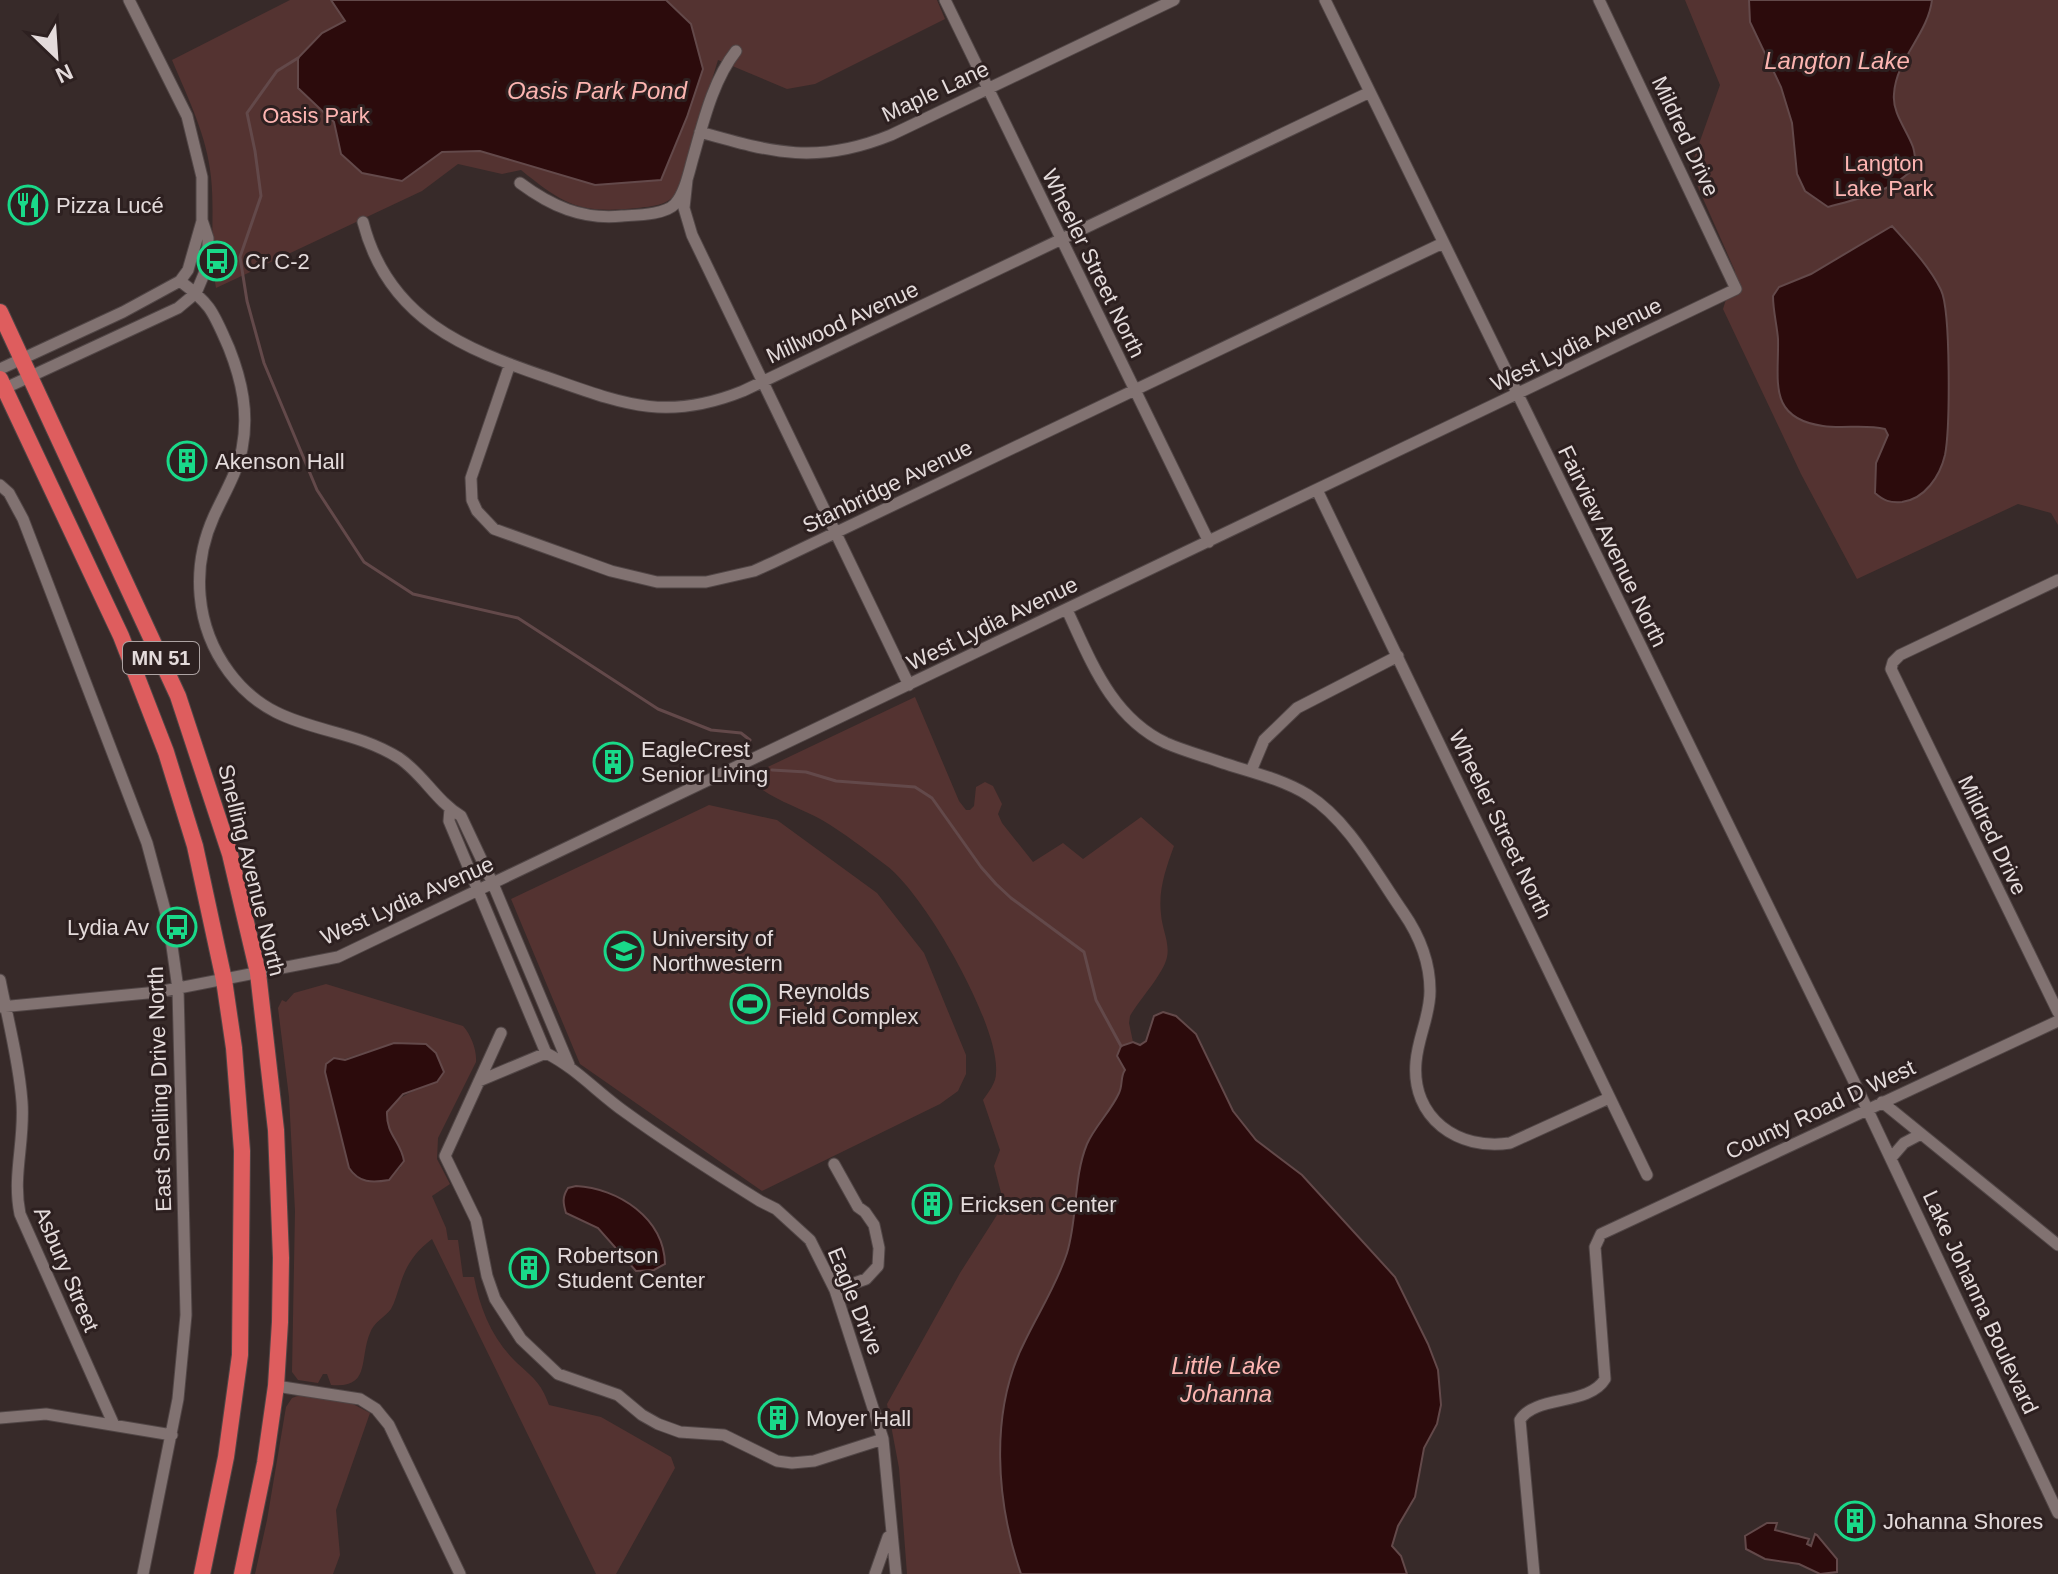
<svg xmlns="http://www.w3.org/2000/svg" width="2058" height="1574" font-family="Helvetica,sans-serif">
  <rect width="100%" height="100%" fill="#372a29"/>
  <path fill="#543331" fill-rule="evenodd" d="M290 0H937L945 19 815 84 787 89 718 60 677 194C664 206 654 206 637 208 580 214 564 205 521 170L502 174 458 164 422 191 216 288C209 251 215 214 211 177 207 136 188 98 172 60Z
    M1685 0H2058V525L2051 513 2018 504 1857 579 1801 474 1723 309 1735 271 1690 169 1720 85Z
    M915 697 959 801 966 810H970L974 806 976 787 985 782 993 786 1002 804 998 814 1002 823 1033 862 1063 843 1083 859 1141 817 1174 846C1166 868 1158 890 1161 914 1162 929 1170 943 1167 957 1164 973 1140 999 1130 1016L1129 1023 1133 1042 1121 1046 1125 1070C1120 1077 1123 1085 1119 1093 1111 1111 1095 1126 1087 1145 1073 1178 1078 1217 1067 1253 1057 1284 1039 1312 1025 1341 988 1413 997 1500 1021 1574H907L899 1468 887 1404 960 1273 1004 1204 994 1166 1000 1150 983 1100C989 1091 996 1083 996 1073 1000 1025 925 895 887 866 866 850 844 833 822 820 801 808 770 799 753 782V774Z
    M709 805 777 820 877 893 924 953 966 1055V1074L958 1091 940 1104 762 1191 580 1064 511 899Z
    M326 984 463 1026C471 1035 477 1050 476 1062L438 1138 437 1159 450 1184 432 1196 446 1228 448 1240H458L463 1277H474C480 1309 492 1338 515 1361 532 1377 541 1382 549 1405L601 1417 671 1457 675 1468 616 1574H596L432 1239C415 1252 406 1265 400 1285 397 1293 395 1302 391 1309 385 1317 373 1323 370 1333 359 1359 371 1389 331 1385L327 1374H323L318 1383 298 1380 292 1372 295 1211 289 1097 278 1008 282 1000 286 1002 294 993ZM394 1043 436 1053 444 1071C429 1093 406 1085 387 1112L386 1126 398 1146 401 1167 389 1180 341 1060Z
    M300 1395 353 1404 370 1413 336 1510 340 1555 333 1574H255L267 1520 286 1407 292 1398Z"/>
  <path fill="#2c0b0c" stroke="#63494a" stroke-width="2" d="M331 0H666L691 24 703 69 687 117 661 180 595 185 480 151 442 152 402 181 362 173 341 154 334 122 298 88V58L322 33 345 21Z
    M1749 0H1932C1928 34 1896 59 1894 94 1892 113 1907 130 1913 147 1915 153 1915 160 1916 166 1892 192 1861 198 1828 207L1805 191 1797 174 1792 123 1781 87 1750 22Z
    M1892 226C1909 245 1930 267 1941 290 1951 311 1950 429 1945 455 1940 476 1925 499 1902 502 1890 503 1884 501 1875 493L1876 463 1888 435 1885 429C1864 424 1844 429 1823 426 1767 418 1779 381 1778 339 1777 325 1773 311 1773 296L1779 287 1811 274Z
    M1163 1012 1176 1016 1196 1034 1233 1111 1256 1140 1302 1175 1395 1277 1428 1344 1438 1370 1441 1405 1437 1424 1424 1448 1415 1497 1398 1526 1392 1546 1401 1556 1407 1574H1021C996 1502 989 1411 1025 1341 1039 1312 1057 1284 1067 1253 1078 1217 1073 1178 1087 1144 1095 1126 1111 1111 1119 1093 1123 1085 1120 1077 1125 1070L1117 1056 1121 1046 1133 1042 1140 1045 1146 1041 1154 1016Z
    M394 1043 426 1044 436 1053 444 1072 437 1082 403 1094 387 1112C386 1135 401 1141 404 1161L389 1180C372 1183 359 1183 349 1168L325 1072 326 1064 334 1058 345 1060Z
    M576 1186C618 1188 664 1218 665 1264L654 1270 636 1271 598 1228 566 1213C563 1203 562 1197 568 1188Z
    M1767 1523H1777L1775 1530 1809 1539 1807 1544 1811 1546 1815 1534 1817 1535 1837 1559V1572L1820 1574 1799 1564 1765 1559 1746 1549 1745 1536Z"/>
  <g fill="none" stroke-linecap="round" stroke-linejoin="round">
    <path stroke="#63494a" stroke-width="3" d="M298 58 277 71 247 113 255 151 261 196 240 257 247 301 264 363 317 490 364 562 413 594 518 618 658 709 711 730 741 733 750 740
      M772 770 806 772 836 781 915 787 932 798 981 867 996 884 1011 898 1084 952 1096 1000 1121 1046"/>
    <g stroke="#514646" stroke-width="13">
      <path id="minor" d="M945 0 1209 542
        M1325 0 1862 1098 2058 1513
        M700 132C774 153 817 165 891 135L1174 0
        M687 180 684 208 692 235 909 685
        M520 183C551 206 582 220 622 216 636 215 665 215 675 204 685 193 689 172 693 158 703 123 713 80 736 51
        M363 222C388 319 464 349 549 378 623 404 666 422 743 391L1370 92
        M180 281C212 305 213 312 229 348 242 381 249 413 242 449 237 473 224 494 214 516 191 567 195 626 229 672 276 736 340 721 399 758 423 774 436 801 461 816L493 884 569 1065
        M510 364 471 478 472 500 477 511 494 529 611 571 657 582H706L754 571 774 562 1443 243
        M0 369 123 312 180 281 188 270 202 221
        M1 390 178 308 196 293 204 274 208 256V238L202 220V177L187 116 129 0
        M0 485 9 493 23 519 147 843 169 925 178 989 186 1315 178 1399 143 1574
        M1317 490 1647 1175
        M2058 580 1900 655 1893 662 1891 669 2058 1012
        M1067 610C1091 661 1111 717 1166 743 1184 751 1204 756 1223 763 1251 772 1282 779 1308 795 1349 821 1375 872 1403 912 1419 935 1430 962 1430 991 1430 1016 1418 1037 1416 1062 1411 1118 1458 1151 1510 1143L1609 1098
        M1251 771 1264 740 1297 708 1398 656
        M450 809 449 821 546 1053C576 1068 598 1093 625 1112 669 1144 715 1173 760 1201L776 1209 810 1240 835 1290 883 1439 896 1574
        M0 980C8 1020 19 1062 22 1102 25 1141 12 1176 20 1214L114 1425
        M0 1007 158 992 338 957 1736 289 1599 0
        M501 1033 445 1156 476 1220 487 1276 495 1299 521 1339 558 1374 618 1395 642 1415 658 1424 680 1432 724 1435 777 1461 792 1463 814 1461 883 1439
        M479 1081 546 1053
        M1882 1102 2058 1245
        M1891 1158 1904 1143 1921 1134
        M834 1164 858 1207 865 1212 874 1225 879 1248 878 1266 866 1279 835 1290
        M276 1386 360 1399 376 1409 389 1425 460 1574
        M0 1418 46 1414 172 1435
        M875 1574 888 1537
        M1534 1574 1520 1420C1535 1395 1589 1406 1605 1379L1595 1247 1601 1234 2058 1021"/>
    </g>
    <g stroke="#514646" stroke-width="18">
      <path id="highway" d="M0 312 178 696 230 854 258 973 276 1130 281 1258 280 1322 276 1386 265 1463 242 1574
        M0 379 121 636 166 752 195 846 224 980 234 1048 242 1151 240 1355 226 1457 202 1574"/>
    </g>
    <use href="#minor" stroke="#817271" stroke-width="11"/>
    <use href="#highway" stroke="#de5d5e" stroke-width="16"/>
  </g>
  <defs>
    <g id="restaurant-ring" transform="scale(2)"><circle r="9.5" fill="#2d2020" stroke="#19d989" stroke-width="1.5"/><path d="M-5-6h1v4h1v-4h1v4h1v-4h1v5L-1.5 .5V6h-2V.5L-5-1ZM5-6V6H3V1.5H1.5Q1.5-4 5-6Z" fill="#19d989"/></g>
    <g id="bus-ring" transform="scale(2)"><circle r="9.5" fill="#2d2020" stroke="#19d989" stroke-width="1.5"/><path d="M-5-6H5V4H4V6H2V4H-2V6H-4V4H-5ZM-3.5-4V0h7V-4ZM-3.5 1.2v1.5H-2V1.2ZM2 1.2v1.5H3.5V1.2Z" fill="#19d989"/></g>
    <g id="building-ring" transform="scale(2)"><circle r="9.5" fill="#2d2020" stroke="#19d989" stroke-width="1.5"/><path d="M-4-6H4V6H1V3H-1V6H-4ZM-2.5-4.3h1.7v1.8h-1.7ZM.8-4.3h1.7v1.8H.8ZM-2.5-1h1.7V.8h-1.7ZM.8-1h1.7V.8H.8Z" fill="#19d989"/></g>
    <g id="university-ring" transform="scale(2)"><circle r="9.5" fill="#2d2020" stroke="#19d989" stroke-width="1.5"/><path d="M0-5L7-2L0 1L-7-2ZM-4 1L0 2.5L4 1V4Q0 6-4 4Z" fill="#19d989"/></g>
    <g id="stadium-ring" transform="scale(2)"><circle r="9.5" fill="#2d2020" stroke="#19d989" stroke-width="1.5"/><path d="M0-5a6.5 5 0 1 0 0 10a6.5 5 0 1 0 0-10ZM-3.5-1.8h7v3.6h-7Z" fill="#19d989"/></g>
  </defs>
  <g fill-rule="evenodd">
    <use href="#restaurant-ring" x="28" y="205"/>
    <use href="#bus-ring" x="217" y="261"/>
    <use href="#building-ring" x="187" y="461"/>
    <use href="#building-ring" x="613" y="762"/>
    <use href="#bus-ring" x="177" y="927"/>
    <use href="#university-ring" x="624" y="951"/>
    <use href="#stadium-ring" x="750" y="1004"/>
    <use href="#building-ring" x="932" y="1204"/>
    <use href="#building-ring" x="529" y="1268"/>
    <use href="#building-ring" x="778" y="1418"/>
    <use href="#building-ring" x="1855" y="1521"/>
  </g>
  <g text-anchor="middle" stroke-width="6" stroke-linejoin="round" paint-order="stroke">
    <rect fill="#2d2020" stroke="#ada3a3" stroke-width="2" x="123" y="642" width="76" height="32" rx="6"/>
    <g font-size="20" font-weight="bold" fill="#e4dbdb">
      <text x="161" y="665">MN 51</text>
    </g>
    <g font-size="22" fill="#e4dbdb" stroke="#2d2020">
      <text transform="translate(935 91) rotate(-25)" y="8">Maple Lane</text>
      <text transform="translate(1686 136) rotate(65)" y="8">Mildred Drive</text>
      <text transform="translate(1094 263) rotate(64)" y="8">Wheeler Street North</text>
      <text transform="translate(842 322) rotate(-25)" y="8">Millwood Avenue</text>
      <text transform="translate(1576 344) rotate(-26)" y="8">West Lydia Avenue</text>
      <text transform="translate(887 486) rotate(-26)" y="8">Stanbridge Avenue</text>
      <text transform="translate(1613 546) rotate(64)" y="8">Fairview Avenue North</text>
      <text transform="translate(992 623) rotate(-26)" y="8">West Lydia Avenue</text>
      <text transform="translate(1501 824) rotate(64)" y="8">Wheeler Street North</text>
      <text transform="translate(1993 835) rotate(64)" y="8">Mildred Drive</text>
      <text transform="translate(252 870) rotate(76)" y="8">Snelling Avenue North</text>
      <text transform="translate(407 900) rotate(-24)" y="8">West Lydia Avenue</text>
      <text transform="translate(159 1089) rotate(-92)" y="8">East Snelling Drive North</text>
      <text transform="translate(1820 1109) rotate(-25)" y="8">County Road D West</text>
      <text transform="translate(67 1269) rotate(67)" y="8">Asbury Street</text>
      <text transform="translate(856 1301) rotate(68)" y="8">Eagle Drive</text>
      <text transform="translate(1981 1302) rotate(65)" y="8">Lake Johanna Boulevard</text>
    </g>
    <g font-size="22" fill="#fdb5b2" stroke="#2d2020">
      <text x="316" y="123">Oasis Park</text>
      <text x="1884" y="171">Langton<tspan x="1884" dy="25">Lake Park</tspan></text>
    </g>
    <g font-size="22" fill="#e4dbdb" stroke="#2d2020" text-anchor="start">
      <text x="56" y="213">Pizza Lucé</text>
      <text x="245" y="269">Cr C-2</text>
      <text x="215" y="469">Akenson Hall</text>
      <text x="641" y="757">EagleCrest<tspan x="641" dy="25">Senior Living</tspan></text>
      <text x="149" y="935" text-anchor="end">Lydia Av</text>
      <text x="652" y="946">University of<tspan x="652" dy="25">Northwestern</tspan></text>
      <text x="778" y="999">Reynolds<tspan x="778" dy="25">Field Complex</tspan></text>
      <text x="960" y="1212">Ericksen Center</text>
      <text x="557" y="1263">Robertson<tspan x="557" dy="25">Student Center</tspan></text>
      <text x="806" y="1426">Moyer Hall</text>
      <text x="1883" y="1529">Johanna Shores</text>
    </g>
    <g font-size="24" font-style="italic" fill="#fdb5b1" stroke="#2d2020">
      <text x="1837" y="69">Langton Lake</text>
      <text x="597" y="99">Oasis Park Pond</text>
      <text x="1226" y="1374">Little Lake<tspan x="1226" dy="28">Johanna</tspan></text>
    </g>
  </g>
  <g transform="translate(56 56) rotate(155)" stroke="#2d2020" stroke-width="6" paint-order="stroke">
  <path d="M0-6L14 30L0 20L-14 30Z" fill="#e4dbdb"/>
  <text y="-12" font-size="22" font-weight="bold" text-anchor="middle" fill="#e4dbdb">N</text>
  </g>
</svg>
